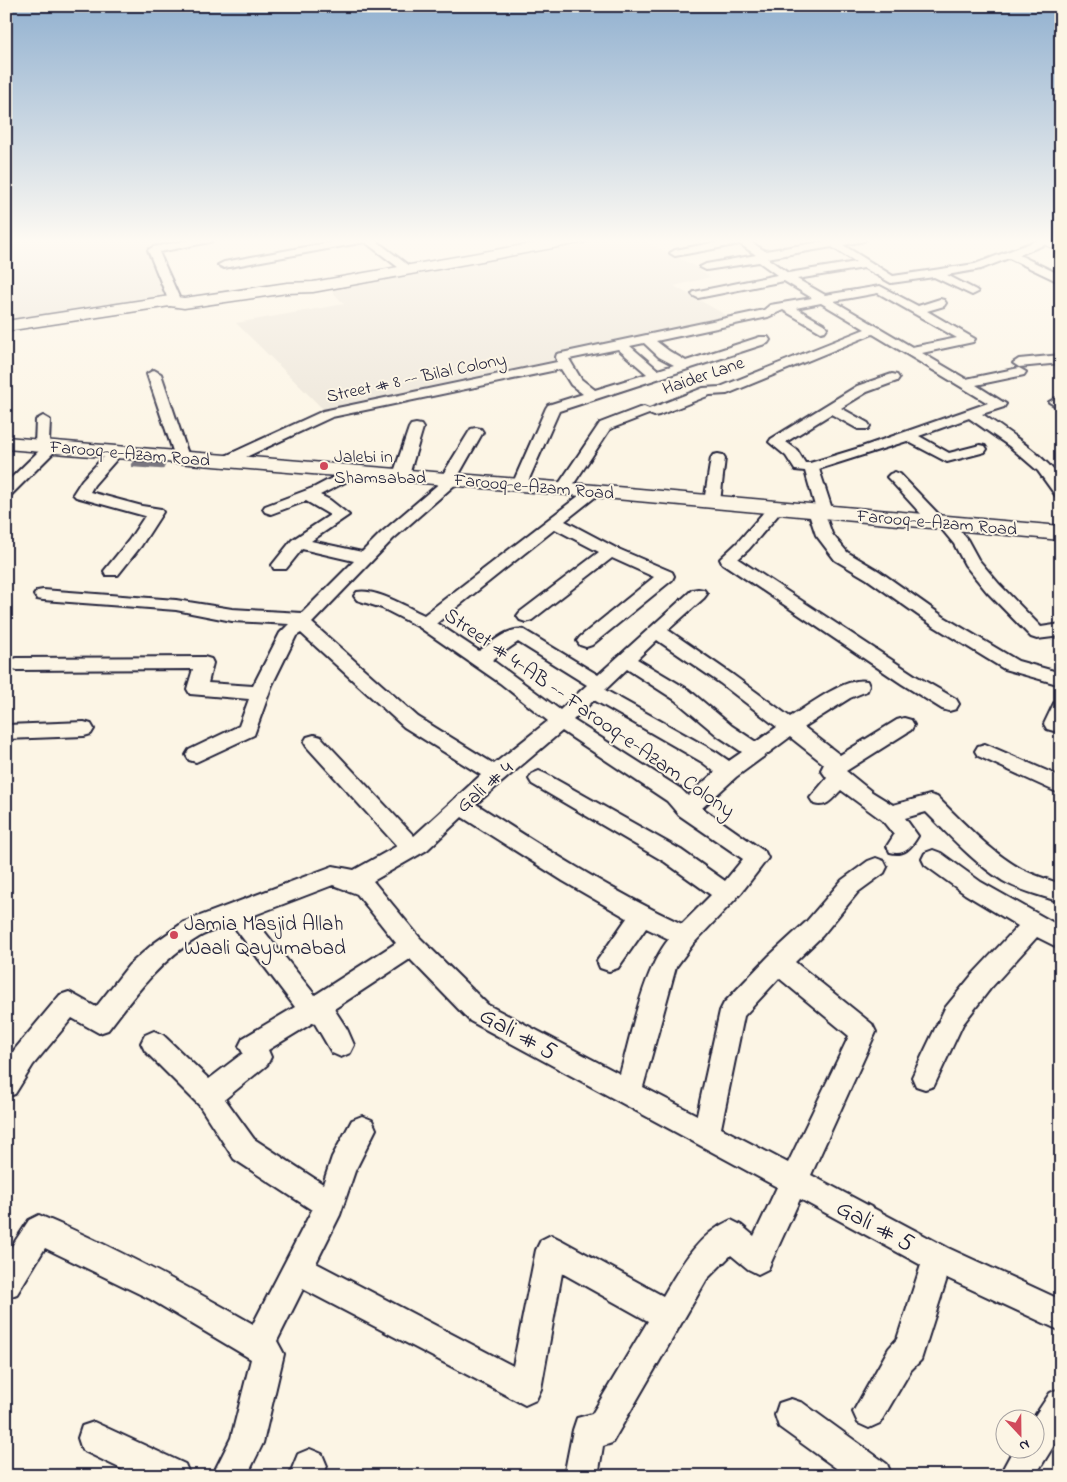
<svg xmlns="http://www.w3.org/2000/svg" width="1067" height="1482" font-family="'Indie Flower',sans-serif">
  <rect width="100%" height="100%" fill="#fcf5e5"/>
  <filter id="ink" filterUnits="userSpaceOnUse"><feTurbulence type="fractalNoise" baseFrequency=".02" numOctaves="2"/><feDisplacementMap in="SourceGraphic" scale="10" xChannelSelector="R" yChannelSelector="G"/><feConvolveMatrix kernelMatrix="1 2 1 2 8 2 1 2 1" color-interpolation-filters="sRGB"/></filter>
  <g filter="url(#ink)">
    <path fill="#ece5d8" d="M6 239H150L155 247 146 249 166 298 6 324Z
      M579 239H640L693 265 710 277 674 286 733 319 563 357V364L328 414 236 323 344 304 325 284Z"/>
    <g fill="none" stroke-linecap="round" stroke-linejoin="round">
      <path stroke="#78757e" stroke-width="4.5" d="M138 462 163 464 162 467 133 465Z"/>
      <g stroke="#22223b" stroke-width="4">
        <path id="street" d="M195 239H215L210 242 159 252 179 297 174 304H166L164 301 167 297 148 250 153 247Z
          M349 239H374L413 269 411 271H403L365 242 224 268 218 265 224 262Z
          M733 239H746L765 251 833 240 865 239 864 241 843 245 893 276 975 264 1041 239H1051V242L1019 255 1061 275V283L1009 258 981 269 947 275 976 290 978 292 972 295 934 277 891 283 864 268 797 279 825 295 880 286 918 306 940 299 944 300 946 303 944 306 927 311 975 339 973 342 922 353 966 379 1019 368 1026 372 1024 375 976 385 1006 404 1004 407 982 414C1001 427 1054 461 1061 482 1062 486 1061 493 1061 498L1056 496 1038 471 1009 446 969 418 919 436 949 453 980 445 985 446 987 449 985 452 947 462 907 441 819 469 833 512 831 515 826 517 832 534 847 552 879 571 944 617 1018 661 1061 673V685L1004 669 932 625 867 579 835 560 816 535 808 511 810 508 815 506 805 471 795 470 786 456 769 442 771 439 857 386 892 374 897 375 899 378 897 381 867 392 841 408 868 423 870 426 868 429H858L831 414 786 442 797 450 805 463H810L856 449 988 403 873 334 727 394 710 395 659 415 654 416 649 414 610 429 569 491H559L556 488 600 423 639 408 644 407 649 409 703 388 720 387 865 329 821 303 796 308 825 325 827 328 825 331 821 332 783 310 768 317 656 341 669 351 686 361 760 337H768L770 340 768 343 559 411 525 488H515L512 485 546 408 548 405 583 394 571 385 561 369 332 417 231 464H221L219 461 221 458 323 411 557 362 556 357 557 354 764 310 770 305 812 298 784 281 698 298 694 296 692 294 694 292 777 275 759 262 706 270 700 267 706 264 756 255 740 244 675 256 670 253 675 250ZM832 247 856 262 788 273 767 258ZM878 293 957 338 912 347 834 301ZM644 343 659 357 674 365 658 370 630 346ZM618 349 647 374 595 390 581 379 569 359Z
          M1061 355V363L1019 367 1013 363 1019 359Z
          M154 370 161 374 189 457 187 460H177L175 457 147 374Z
          M1056 398 1061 399V409L1049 402Z
          M43 416 50 420 49 443H58L60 446 11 495 6 497V483L41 449 35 445 36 420Z
          M416 424 421 425 423 428 409 475 406 478H396L393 475 409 428 411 425Z
          M476 428 481 429 483 432 458 476 461 479 458 482 393 539 312 623 418 717 494 764 548 721 500 683 419 627 382 608 357 600 354 596 357 592C375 588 407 607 424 615L589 488H599L602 491 599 494 565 521 616 548 672 572 674 576 672 580 592 645 586 647 580 645 577 641 580 637 654 577 612 558 532 620 526 622 520 620 517 616 520 612 599 552 555 529 437 623 479 651C492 643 509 626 524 630L598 675 692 590 698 589 704 590 707 594 704 598 668 630 733 675 790 717C808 706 846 676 867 681L869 686 867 691 850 698 804 727 840 755 897 720 904 718 911 720 914 725 911 730 846 771 872 792 893 805 930 795 937 797C963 822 989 851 1021 869 1033 875 1047 879 1061 884V902C1041 896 1021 891 1003 881 974 863 950 836 926 812L905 818 918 836C911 848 904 856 890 852L887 846 894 835 882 820 841 790C832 799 827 808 814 804L810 798 827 778 821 770 824 764 790 737 736 777 702 808 765 852 768 858 741 893 693 944 676 967 643 1087 697 1115 720 1011 724 1003 769 956 806 922 842 880 868 861 876 858 884 861 887 867 884 873 858 892 822 936 795 962 872 1024 876 1032 811 1175 948 1248 1061 1300V1331L947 1278 921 1360 911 1370 880 1423 869 1428 858 1423 853 1412 889 1348 897 1339 921 1265 800 1199 768 1269 758 1274 748 1269 731 1255 707 1279 612 1443 603 1446 598 1476H564L573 1430 577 1418 592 1414 648 1321 562 1273 541 1389 536 1400 525 1405 303 1289 277 1341 284 1354 263 1443 247 1476H212L231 1438 251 1359 150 1299 45 1248 17 1294 6 1298V1255L29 1220 39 1215C113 1246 183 1284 253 1324L312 1210 234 1159 199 1105 145 1051 141 1043 145 1035 154 1031 163 1035 209 1079 243 1053 239 1046 243 1038 295 1007 232 924C221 928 209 931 199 937 160 960 135 995 108 1030L99 1033 72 1018 33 1065 15 1094 6 1097V1062L15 1049 60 995 69 992 96 1007 129 965 153 944 184 922 333 866 354 870 397 846 307 747 304 742 307 737 314 735 321 737 414 836 481 775 404 727 301 633 296 636 272 685 254 735 196 762 189 760 186 755 189 750 239 726 249 699 190 694 187 689 193 669 17 670 10 668 8 664 10 660 17 658 204 657 211 659 213 663 208 683 253 686 280 633 289 624 232 621 176 610 43 600 37 599 34 595 37 591 43 590 176 600 232 609 302 613 354 561 302 549 286 569H274L272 565 292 540 330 515 306 501 271 514 265 512 263 509 265 506 315 487 351 468H361L363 471 361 474 320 495 330 500 349 515 311 541 362 552 381 533 442 481 440 479 469 432 471 429ZM657 640 720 683 777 727 756 742 732 726 689 690 637 659ZM518 642 587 685 560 710 492 660ZM627 669 675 700 718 736 742 752 729 761 716 752 605 690ZM594 700 702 762 715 772 688 796 681 789 573 720ZM562 731 667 801 679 815 743 859 725 881 681 850 546 774 539 771 532 774 529 779 532 784 665 862 711 895 682 924C610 890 543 847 476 804ZM462 817 563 881 627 918 597 961 600 968 609 971 618 968 646 928 669 939C643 970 631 1035 620 1074L488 1005 420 938 373 881 427 850ZM333 885 357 894 396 943 315 995 252 916ZM410 959 470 1021 777 1187 754 1236 741 1225 731 1220C698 1234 680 1267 663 1296L561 1240 551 1235 541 1240 536 1250 513 1366 316 1263 340 1215 355 1171 376 1129 372 1120 362 1116 352 1120 332 1157 323 1184 254 1139 225 1099 267 1065 271 1057 268 1050 314 1022 332 1053 341 1057 350 1053 354 1045 347 1029 334 1009ZM779 978 849 1036 788 1163 721 1128 744 1016Z
          M116 448 121 449 123 452 94 485 90 492 142 506 161 509 163 512 141 546 118 575H106L104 571 129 540 145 516 76 497 73 494 82 480 111 449Z
          M718 454 723 455 725 458 720 502 717 505H707L704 502 711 458 713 455Z
          M895 472 900 474 944 520 952 521 967 539 978 559 999 584 1041 627 1061 624V636L1037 639 1031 637 987 592 965 565 954 544 940 527 932 526 890 480 887 477 890 474Z
          M776 503 782 505 784 508 749 549 738 559 916 676 956 699 959 704 956 709 949 711 942 709 902 684 722 563 720 559 737 543 770 505Z
          M1061 701V729L1054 731 1047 729 1044 724 1054 703Z
          M84 722 91 724 94 729 91 734 84 736 6 739V725Z
          M985 744 1061 777V794L978 756 975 751 978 746Z
          M933 850 941 853 981 882 1061 927V949L1037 937 990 989 963 1024 934 1086 925 1089 916 1086 912 1077 945 1008 972 975 1018 926 965 894 925 865 922 859 925 853Z
          M1061 1388V1434L1035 1476H999L1013 1450H1034V1420H1032L1050 1393Z
          M791 1399 803 1403 887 1464 892 1476H847L779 1427 775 1415 779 1403Z
          M94 1422 185 1464 190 1476H136L82 1450 78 1438 82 1426Z
          M310 1449 322 1454 327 1466 323 1476H289L298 1454Z"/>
      </g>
      <g stroke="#22223b" stroke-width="3">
        <path id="secondary" d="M558 239H587L585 242 580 243 313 292 287 293 184 308 170 306 6 331V321L170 296 184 298 287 283 313 282Z
          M1036 239H1054L1061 241V251L1038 242Z
          M6 437 594 485 1061 526V540L594 497 6 449Z"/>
      </g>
      <use href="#street" fill="#fcf5e5" fill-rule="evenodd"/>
      <use href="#secondary" fill="#fcf5e5" fill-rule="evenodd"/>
    </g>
  </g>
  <linearGradient id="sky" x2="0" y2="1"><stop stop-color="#92b1d0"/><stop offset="0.54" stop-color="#fefaf3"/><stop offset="1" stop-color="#fefaf3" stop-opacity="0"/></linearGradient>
  <rect width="1067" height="446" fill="url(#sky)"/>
  <g fill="#d1495b" stroke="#fcf5e5" stroke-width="2">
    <circle cx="324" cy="466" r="5"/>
    <circle cx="174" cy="935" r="5"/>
  </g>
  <g text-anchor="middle" stroke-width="4" stroke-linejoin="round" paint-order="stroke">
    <g font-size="18" fill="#22223b" stroke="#fcf5e5">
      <text transform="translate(703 375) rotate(-19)" y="6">Haider Lane</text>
      <text transform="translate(416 377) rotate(-12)" y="6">Street # 8 -- Bilal Colony</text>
      <text transform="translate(130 453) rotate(5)" y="6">Farooq-e-Azam Road</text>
      <text transform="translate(534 486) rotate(5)" y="6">Farooq-e-Azam Road</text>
      <text transform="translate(937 522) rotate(5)" y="6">Farooq-e-Azam Road</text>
    </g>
    <g font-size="18" fill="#22223b" stroke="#fcf5e5" text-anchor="start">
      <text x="334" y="462">Jalebi in<tspan x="334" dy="21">Shamsabad</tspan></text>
    </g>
    <g font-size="21" fill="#22223b" stroke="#fcf5e5">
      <text transform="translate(590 712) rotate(35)" y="7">Street # 4-AB -- Farooq-e-Azam Colony</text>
      <text transform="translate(484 786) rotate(-41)" y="7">Gali # 4</text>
    </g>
    <g font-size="21" fill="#22223b" stroke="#fcf5e5" text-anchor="start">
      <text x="184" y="930">Jamia Masjid Allah<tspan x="184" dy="24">Waali Qayumabad</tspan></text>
    </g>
    <g font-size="25" fill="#22223b" stroke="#fcf5e5">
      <text transform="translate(519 1032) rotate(29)" y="9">Gali # 5</text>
      <text transform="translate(876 1224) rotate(28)" y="9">Gali # 5</text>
    </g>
  </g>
  <rect width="1067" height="1482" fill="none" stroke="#fcf5e5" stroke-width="25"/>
  <rect x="12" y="12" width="1042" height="1457" fill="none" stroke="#22223b" stroke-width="2" filter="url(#ink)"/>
  <g transform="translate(1020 1434) rotate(158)"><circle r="24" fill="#fcf5e5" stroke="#a5a1a1"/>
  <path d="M0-4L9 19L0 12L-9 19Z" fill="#d1495b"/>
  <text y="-8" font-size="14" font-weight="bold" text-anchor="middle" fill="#22223b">N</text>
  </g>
</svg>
